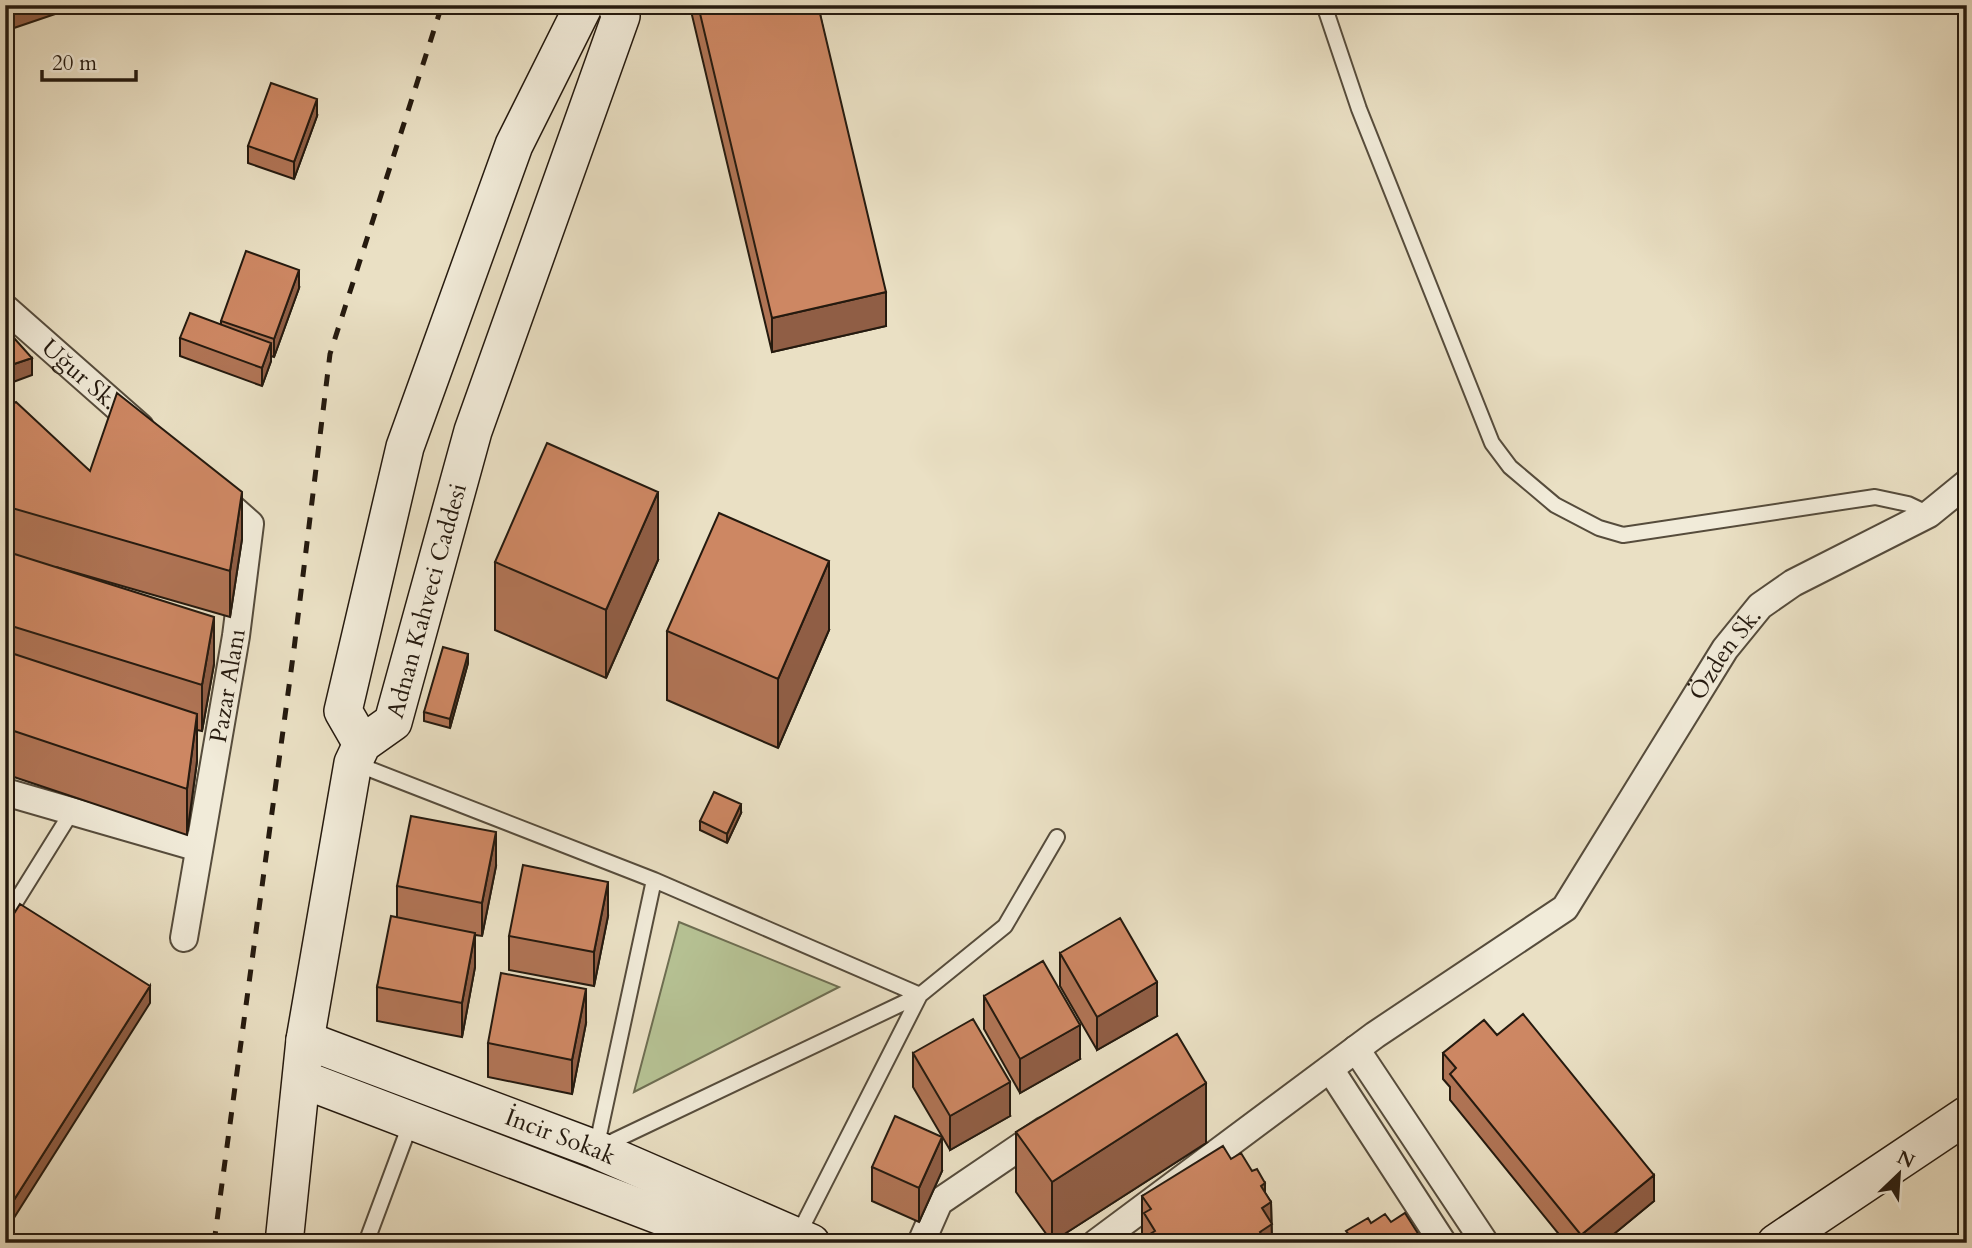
<svg xmlns="http://www.w3.org/2000/svg" width="1972" height="1248" font-family="Cardo,serif">
  <rect width="100%" height="100%" fill="#eae0c4"/>
  <filter id="stains"><feTurbulence type="fractalNoise" baseFrequency=".00286" numOctaves="4"/><feColorMatrix values="0 0 0 0 .2 0 0 0 0 .09 0 0 0 0 .02 0 0 0 .5 -.17"/></filter>
  <radialGradient id="worn" r=".72"><stop offset=".6" stop-color="#630" stop-opacity="0"/><stop offset="1" stop-color="#630" stop-opacity=".3"/></radialGradient>
  <path fill="#b6c294" stroke="#6e6e52" stroke-width="2" d="M679 922 839 987 634 1092Z"/>
  <g fill="none" stroke-linecap="round" stroke-linejoin="round">
    <g stroke="#564c3c" stroke-width="18">
      <path id="lane" d="M1324 5 1359 109 1492 443 1510 467 1555 505 1599 528 1623 535 1875 497 1908 504 1929 514
        M354 763 654 880 920 995 797 1237
        M5 919 71 813
        M603 1146 920 995 1005 926 1057 837
        M596 1149 654 880
        M366 1243 411 1122"/>
    </g>
    <g stroke="#564c3c" stroke-width="30">
      <g id="street">
        <path id="s1" d="M5 308 140 427"/>
        <path d="M5 792 199 848"/>
        <path id="s2" d="M184 938 236 636 250 524 216 494"/>
        <path d="M1356 1049 1485 1243"/>
        <path d="M1330 1069 1443 1243"/>
        <path d="M921 1243 939 1202 1045 1130"/>
        <path id="s3" d="M1096 1243 1375 1035 1565 908 1725 649 1760 606 1793 583 1929 514 1967 483"/>
      </g>
    </g>
    <g stroke="#251a0f" stroke-width="40">
      <g id="secondary">
        <path d="M362 744 343 711 405 447 514 145 584 5"/>
        <path id="s4" d="M305 1040 595 1149 811 1243"/>
        <path d="M302 1079 732 1243"/>
        <path id="s5" d="M284 1243 305 1040 353 763 362 744 393 722 473 431 621 16 616 5"/>
        <path d="M1776 1243 1967 1115"/>
      </g>
    </g>
    <use href="#lane" stroke="#f1ebd9" stroke-width="14"/>
    <use href="#street" stroke="#f1ebd9" stroke-width="26"/>
    <use href="#secondary" stroke="#f1ebd9" stroke-width="37"/>
    <path stroke="#251a0f" stroke-width="5" stroke-dasharray="12 12" stroke-linecap="butt" d="M214 1243 294 649 330 354 442 5"/>
  </g>
  <path fill="#b07455" stroke="#251a0f" stroke-width="2" d="M691 5H818L886 326 772 352 691 11Z
    M317 116 294 179 248 163V146Z
    M299 288 274 357 271 356V361L262 386 180 356V338L221 325V321Z
    M5 408 90 471 242 539 230 617 56 567 214 664 202 731 197 730V761L187 835 5 774Z
    M658 560 606 678 495 630V562Z
    M829 630 778 748 667 700V631Z
    M468 663 450 728 424 721V712Z
    M741 813 727 843 700 830V821Z
    M496 866 482 936 475 935V967L462 1037 377 1021V987L397 918V886Z
    M608 916 594 986 509 970V936Z
    M1060 953 1157 1016 1097 1050 1060 986Z
    M984 996 1080 1059 1020 1093 984 1029Z
    M586 1023 572 1094 488 1077V1043Z
    M1497 1035 1654 1201 1603 1243H1566L1450 1100V1087L1443 1079V1053Z
    M913 1053 1010 1116 950 1150 913 1087Z
    M1016 1132 1206 1143 1052 1242 1016 1192Z
    M1231 1159 1265 1193 1271 1202 1272 1243H1142V1196Z
    M872 1167 942 1171 919 1222 872 1201Z"/>
  <path fill="#905e45" stroke="#251a0f" stroke-width="2" d="M5 5H67V10L5 31Z
    M317 99V116L294 179V162Z
    M299 270V288L274 357V339Z
    M886 292V326L772 352V318Z
    M271 343V361L262 386V368Z
    M32 358V375L5 385V367Z
    M242 492V539L230 617V571Z
    M658 492V560L606 678V610Z
    M829 561V630L778 748V679Z
    M214 617V664L202 731V685Z
    M468 654V663L450 728V719Z
    M197 714V761L187 835V789Z
    M741 804V813L727 843V834Z
    M496 832V866L482 936V903Z
    M608 882V916L594 986V952Z
    M475 933V967L462 1037V1003Z
    M1157 982V1016L1097 1050V1017Z
    M150 986V1003L5 1232V1214Z
    M586 989V1023L572 1094V1060Z
    M1080 1025V1059L1020 1093V1059Z
    M1010 1082V1116L950 1150V1116Z
    M1206 1083V1143L1052 1242V1182Z
    M942 1137V1171L919 1222V1188Z
    M1654 1175V1201L1603 1243H1581V1235Z
    M1265 1183V1206L1271 1202 1272 1243H1260L1261 1186Z"/>
  <path fill="#cd8763" stroke="#251a0f" stroke-width="2" d="M698 5H818L886 292 772 318Z
    M271 83 317 99 294 162 248 146Z
    M246 251 299 270 274 339 221 321Z
    M190 313 271 343 262 368 180 338Z
    M5 328 32 358 5 367Z
    M117 393 242 492 230 571 5 506V408L16 402 90 471Z
    M547 443 658 492 606 610 495 562Z
    M719 513 829 561 778 679 667 631Z
    M5 551 214 617 202 685 5 624Z
    M443 647 468 654 450 719 424 712Z
    M5 651 197 714 187 789 5 728Z
    M714 792 741 804 727 834 700 821Z
    M411 816 496 832 482 903 397 886Z
    M523 865 608 882 594 952 509 936Z
    M20 904 150 986 5 1214V928Z
    M391 916 475 933 462 1003 377 987Z
    M1120 918 1157 982 1097 1017 1060 953Z
    M1043 961 1080 1025 1020 1059 984 996Z
    M501 973 586 989 572 1060 488 1043Z
    M1523 1014 1654 1175 1581 1235 1450 1074 1456 1068 1443 1053 1484 1020 1497 1035Z
    M973 1019 1010 1082 950 1116 913 1053Z
    M1177 1034 1206 1083 1052 1182 1016 1132Z
    M895 1116 942 1137 919 1188 872 1167Z
    M1223 1146 1231 1159 1241 1153 1252 1171 1257 1169 1265 1183 1261 1186 1271 1202 1262 1208 1272 1224 1260 1232 1266 1243H1155L1150 1234 1155 1231 1144 1213 1151 1209 1142 1196Z
    M1405 1213 1424 1243H1339L1350 1236 1346 1231 1368 1218 1371 1223 1385 1214 1391 1222Z"/>
  <g text-anchor="middle" stroke-width="5" stroke-linejoin="round" paint-order="stroke">
    <g font-size="24" fill="#251a0f" stroke="#f1ebd9">
      <text dy="8" stroke="none"><textPath href="#s1" startOffset="100">Uğur Sk.</textPath></text>
      <text dy="8" stroke="none"><textPath href="#s5" startOffset="670">Adnan Kahveci Caddesi</textPath></text>
      <text dy="8" stroke="none"><textPath href="#s3" startOffset="877">Özden Sk.</textPath></text>
      <text dy="8" stroke="none"><textPath href="#s2" startOffset="256">Pazar Alanı</textPath></text>
      <text dy="8" stroke="none"><textPath href="#s4" startOffset="273">İncir Sokak</textPath></text>
    </g>
  </g>
  <rect width="1972" height="1248" fill="none" stroke="#eae0c4" stroke-width="28"/>
  <rect x="7" y="7" width="1958" height="1234" fill="none" stroke="#251a0f" stroke-width="3.5"/>
  <rect x="14" y="14" width="1944" height="1220" fill="none" stroke="#251a0f" stroke-width="2"/>
  <g transform="translate(1899 1174) rotate(25)" stroke="#f1ebd9" stroke-width="5" paint-order="stroke">
  <path d="M0-5L12 26L0 18L-12 26Z" fill="#251a0f"/>
  <text y="-10" font-size="19" font-weight="bold" text-anchor="middle" fill="#251a0f">N</text>
  </g>
  <path d="M42 70v10h94v-10" fill="none" stroke="#251a0f" stroke-width="3.5"/>
  <text x="52" y="70" font-size="21" fill="#251a0f" stroke="#f1ebd9" stroke-width="5" paint-order="stroke">20 m</text>
  <rect width="100%" height="100%" filter="url(#stains)"/>
  <rect width="100%" height="100%" fill="url(#worn)"/>
</svg>
